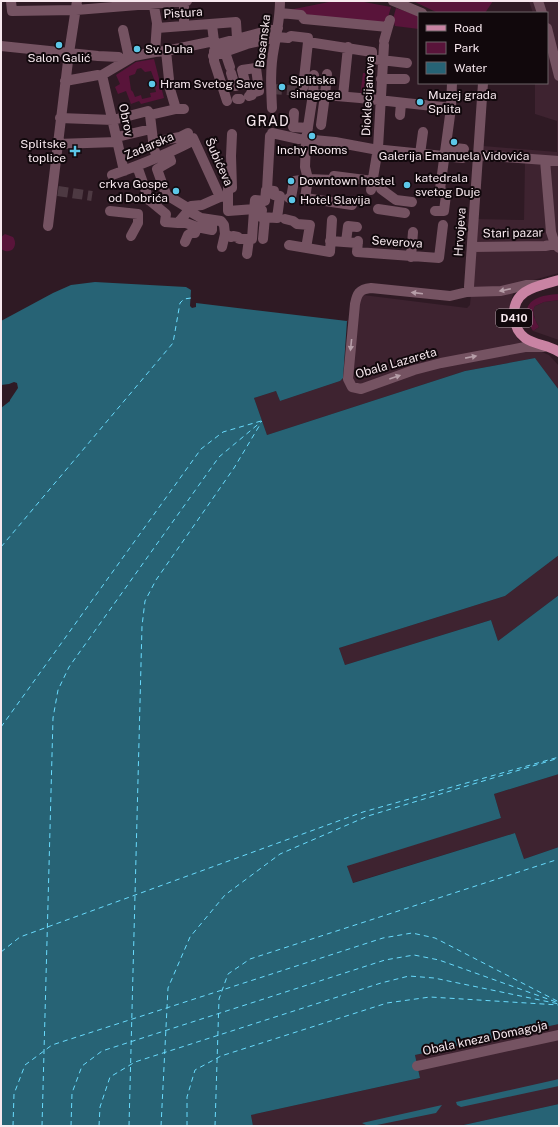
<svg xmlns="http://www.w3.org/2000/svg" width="560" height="1127" font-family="'Public Sans',sans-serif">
  <rect width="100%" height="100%" fill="#2f1a24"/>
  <path fill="#3e2330" d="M529 1H559V273L526 282 519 287 513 294 508 313 509 323 517 338 523 344 549 355 559 366V390L535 358 465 371 267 435 254 398 276 391 280 401 340 381 343 378 348 322 346 320 351 321 355 294 467 308 470 305 478 219 524 220 525 161 482 159 483 146 557 152V121L535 114V83H547V13H533Z
    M559 300V340L533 331 539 327 535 320 533 310 535 306 544 302Z
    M559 555V595L498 641 491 620 345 665 339 648 505 596Z
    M559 774V847L524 859 515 833 352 883 347 865 501 818 494 794Z
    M559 1024V1104L459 1126H253L251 1115 420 1078 415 1055Z"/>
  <path fill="#59143a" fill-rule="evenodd" d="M334 1 364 2 391 7 387 21 382 25 290 12 289 10Z
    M413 1H493L485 13H438Z
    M396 8 419 16V29L395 26 393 19Z
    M154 59 164 98 141 104 139 101 131 104 126 91 118 94 115 87 120 84 116 75 136 62ZM141 68 145 72 151 71 156 84 155 87 156 92 150 93 151 97 142 99 141 95 135 97 133 92 131 90 129 76 135 74 137 69Z
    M363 73H366L365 75 371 77V83H374L373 99 360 97Z
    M5 234 13 237C19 246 11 256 1 249V237Z
    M559 294V300L544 302 535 306C531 313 535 320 539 327L533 331C517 304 534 295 559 294Z"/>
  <path fill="#276375" d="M95 282 186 287 191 290 190 306 192 308 196 307V303L347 321 343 378 340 381 280 401 276 391 254 398 267 435 465 371 535 358 559 390V555L505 596 339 648 345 665 491 620 498 641 559 595V774L494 794 501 818 347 866 353 883 515 833 524 859 559 847V1024L415 1055 420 1078 251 1115 253 1126H1V408L10 401V400L18 388 17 383 14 382 9 384 1 385V321L53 293 71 285Z
    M559 1079V1086L461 1107 457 1105 456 1102Z
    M559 1104V1126H459Z
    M442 1105 436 1113 372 1126H368L362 1123Z"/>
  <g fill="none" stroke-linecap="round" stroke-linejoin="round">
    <path stroke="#69dbfd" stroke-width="1" stroke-dasharray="5 4" stroke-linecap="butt" d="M1 547 173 343 180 303 184 299 191 298
      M1 727 201 449 223 432 261 421
      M1 952 20 937 363 812 559 757
      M13 1126 14 1094 25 1065 52 1045 383 938 412 933 435 938 559 1002
      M42 1126 53 718 58 690 69 667 219 457 262 421
      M71 1126 72 1093 82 1066 102 1051 385 960 414 955 439 960 559 1003
      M99 1126 100 1107 110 1077 135 1062 381 983 409 976 434 978 559 1004
      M129 1126 142 626 145 601 156 580 234 468 261 423
      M161 1126 168 988 190 937 225 895 280 854 368 816 559 758
      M187 1126V1097L195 1070 221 1056 387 1003 430 997 559 1005
      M215 1126 219 999 228 974 250 959 559 859"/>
    <path stroke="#4d3942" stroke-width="10" stroke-dasharray="10 5" stroke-linecap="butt" d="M272 89 301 91
      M58 191 92 196"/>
    <path stroke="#755362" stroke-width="10" d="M11 1 12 11 76 10 187 1
      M153 1 157 23 155 52 166 51 170 89 176 109
      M184 1V26
      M393 1 422 13
      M538 1 542 13
      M280 13 301 15 304 19 388 27
      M157 28 236 22 237 38
      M547 28 559 76
      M123 30 129 58
      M214 41V45L278 28
      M384 41 390 20
      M1 46 98 56 119 57 122 62
      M166 51 214 41 212 25
      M214 51V61L227 101
      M225 52 230 67
      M213 56 247 44 277 37 288 38 291 36 308 38V42L372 52V59L407 63
      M231 73 235 86H236
      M314 75 313 94 306 140 305 167 308 179 305 198 352 205
      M381 79H405
      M65 81 98 75
      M245 82 242 70 256 68 259 91 251 93 252 95 249 96
      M303 88 308 42
      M313 94 360 98 451 108
      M325 95 327 74
      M343 96 348 47
      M237 99H240
      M272 108C271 88 270 68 274 48 277 32 280 17 280 1
      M294 113 293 127 308 128
      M150 115 154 149 157 157
      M400 115 401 103
      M60 118 113 120 148 111 150 115 176 109H184
      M321 125 325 95
      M272 133 299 139
      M117 137 151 129
      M193 138 220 197
      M303 139 335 142 378 150H384L463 158
      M153 142 180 137 188 133
      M57 144 117 142
      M446 147 464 149
      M420 154 423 132
      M478 155 559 161
      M545 160 551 232 555 244 559 248
      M137 166 149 200 170 197 188 208
      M124 171 102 75 134 56 155 52
      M112 175C140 165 168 154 194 140
      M381 189 396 200 412 202
      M267 190 270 136
      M371 190 378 148 384 45
      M228 196V188H232L231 156 232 134
      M167 197 157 169 171 161 168 153
      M289 198H291L294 181 308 179 333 180 334 176 373 181
      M149 200 166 214 165 222 178 223
      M255 209 228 211V196L220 197 202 205 191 206 187 210 201 218 221 221 224 225 225 234 231 237 233 236 238 237 239 239H252L254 210 255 200 265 201 266 190 274 191V195L280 196 277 218 261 217 262 210H254L255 209
      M378 209 405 213
      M110 211 138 214V223L131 236
      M188 211 178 223H186L197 227
      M435 211H444L446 195 440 189 451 108 452 83
      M285 219 293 221 297 224 310 225 306 248
      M48 226 69 53 77 1
      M263 239 265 217
      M330 241 358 243
      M358 241 357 252 439 258 443 225
      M185 242 188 235 191 233H195L197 227 212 230V224L215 221
      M346 242 348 226 357 227
      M289 245 330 252 332 220
      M222 247 225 234
      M472 247 545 246 555 244
      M247 254 249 239
      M411 257 413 232
      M542 285H526L501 291 467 292 450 296 371 288C359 289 357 294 355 304L348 379 352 387 361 389 414 370 441 363 525 347H544
      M469 287 483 83
      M417 1066 559 1035"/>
    <path stroke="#c983a3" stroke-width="10" d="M559 280C538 286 512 289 514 317 515 325 518 333 525 338 535 345 549 345 559 352"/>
  </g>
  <defs><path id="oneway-solid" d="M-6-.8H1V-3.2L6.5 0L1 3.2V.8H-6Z"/></defs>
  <g fill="#b69ea8">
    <use href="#oneway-solid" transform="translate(505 290) rotate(168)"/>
    <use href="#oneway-solid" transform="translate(417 293) rotate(-173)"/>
    <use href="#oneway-solid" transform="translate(351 345) rotate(96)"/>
    <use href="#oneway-solid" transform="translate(471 357) rotate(-11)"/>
    <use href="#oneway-solid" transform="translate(395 377) rotate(-19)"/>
  </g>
  <g fill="#5cc7e8" stroke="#11080c" stroke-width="1.5">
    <circle cx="59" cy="45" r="4"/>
    <circle cx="137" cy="49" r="4"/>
    <circle cx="152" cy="84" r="4"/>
    <circle cx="282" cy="87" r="4"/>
    <circle cx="420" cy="102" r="4"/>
    <circle cx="312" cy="136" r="4"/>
    <circle cx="454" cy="142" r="4"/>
    <path d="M73 145h4v4h4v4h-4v4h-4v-4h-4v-4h4z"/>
    <circle cx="291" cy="181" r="4"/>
    <circle cx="407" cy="185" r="4"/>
    <circle cx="176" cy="191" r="4"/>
    <circle cx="292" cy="200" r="4"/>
  </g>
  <g text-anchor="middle" stroke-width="4" stroke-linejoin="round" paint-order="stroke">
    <rect fill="#11080c" stroke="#b2a5aa" stroke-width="1" x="496" y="309" width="36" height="18" rx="3"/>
    <g font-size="11" font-weight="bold" fill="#f7e8ee">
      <text x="514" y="322">D410</text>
    </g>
    <g font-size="12" fill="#f7e8ee" stroke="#11080c">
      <text transform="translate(183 13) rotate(-4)" y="4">Pistura</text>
      <text transform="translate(263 41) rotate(-83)" y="4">Bosanska</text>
      <text transform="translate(368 96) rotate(-87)" y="4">Dioklecijanova</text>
      <text transform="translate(126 120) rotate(78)" y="4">Obrov</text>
      <text transform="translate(149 146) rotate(-23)" y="4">Zadarska</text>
      <text transform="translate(219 162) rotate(66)" y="4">Šubićeva</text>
      <text transform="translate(460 232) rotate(-86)" y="4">Hrvojeva</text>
      <text transform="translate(513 233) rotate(-1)" y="4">Stari pazar</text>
      <text transform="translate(397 242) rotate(4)" y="4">Severova</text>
      <text transform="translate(396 363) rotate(-16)" y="4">Obala Lazareta</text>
      <text transform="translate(485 1038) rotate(-12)" y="4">Obala kneza Domagoja</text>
    </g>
    <g font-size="12" fill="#f7e8ee" stroke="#11080c" text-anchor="start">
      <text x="145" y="53">Sv. Duha</text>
      <text x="59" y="62" text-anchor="middle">Salon Galić</text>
      <text x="290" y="84">Splitska<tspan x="290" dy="14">sinagoga</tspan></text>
      <text x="160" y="88">Hram Svetog Save</text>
      <text x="428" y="99">Muzej grada<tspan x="428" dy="14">Splita</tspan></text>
      <text x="66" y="148" text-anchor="end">Splitske<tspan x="66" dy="14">toplice</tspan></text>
      <text x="312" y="154" text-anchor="middle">Inchy Rooms</text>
      <text x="454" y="160" text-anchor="middle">Galerija Emanuela Vidovića</text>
      <text x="415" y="182">katedrala<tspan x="415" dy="14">svetog Duje</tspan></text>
      <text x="299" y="185">Downtown hostel</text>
      <text x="168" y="188" text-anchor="end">crkva Gospe<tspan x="168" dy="14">od Dobrića</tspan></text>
      <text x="300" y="204">Hotel Slavija</text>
    </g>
    <g font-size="14" letter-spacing="1" fill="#f7e8ee" stroke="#11080c">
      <text x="268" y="126">GRAD</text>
    </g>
  </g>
  <rect width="560" height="1127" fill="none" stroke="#f7e8ee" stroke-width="4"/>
  <rect x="418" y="12" width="130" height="72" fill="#11080c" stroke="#6d6266"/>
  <rect x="426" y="25" width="20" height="6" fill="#c983a3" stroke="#6d6266"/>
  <text x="454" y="32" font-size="12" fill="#f7e8ee">Road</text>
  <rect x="426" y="42" width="20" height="12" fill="#59143a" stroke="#6d6266"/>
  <text x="454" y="52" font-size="12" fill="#f7e8ee">Park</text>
  <rect x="426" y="62" width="20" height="12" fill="#276375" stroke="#6d6266"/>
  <text x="454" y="72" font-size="12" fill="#f7e8ee">Water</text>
</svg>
